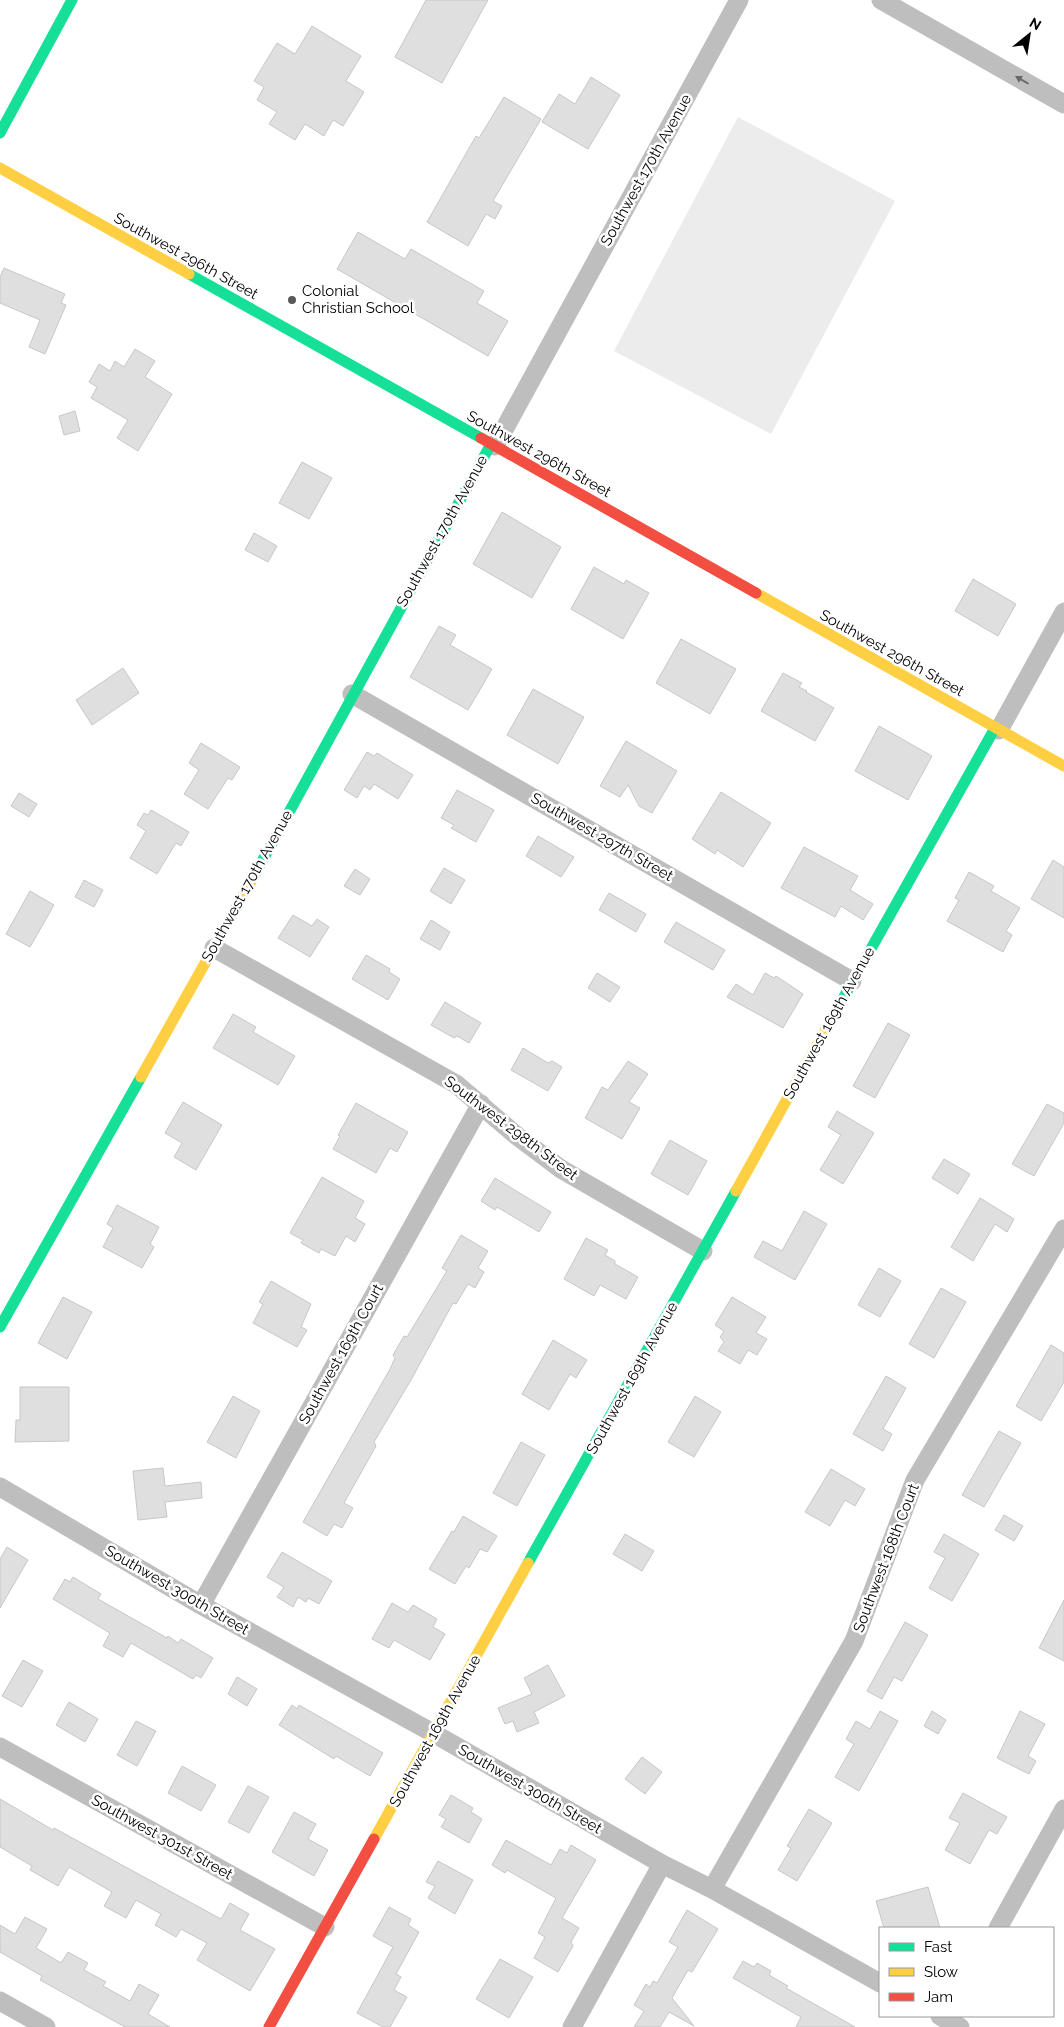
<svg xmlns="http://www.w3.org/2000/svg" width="1064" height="2027" font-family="Raleway,sans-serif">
  <rect width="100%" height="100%" fill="#fff"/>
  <path fill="#ececec" d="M738 117 895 201 771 434 614 351Z"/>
  <path fill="#dfdfdf" stroke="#c7c7c7" d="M426 0H488L442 83 395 57Z
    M312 26 361 56 346 81 364 92 343 126 333 120 324 136 305 124 295 140 269 124 277 112 257 100 264 87 254 81 277 43 295 54Z
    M591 77 620 95 588 149 542 122 559 94 575 104Z
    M504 97 541 119 493 201 502 206 495 219 486 214 468 246 427 222 476 136 479 138Z
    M358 232 405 259 411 249 484 291 477 303 508 321 488 356 337 269Z
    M4 268 65 294 61 303 66 305 45 354 29 347 40 320 0 303V277Z
    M135 349 155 361 145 377 172 394 138 451 117 438 128 420 91 398 97 387 89 382 99 364 110 371 115 361 124 367Z
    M75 411 80 431 64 435 59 416Z
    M302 462 332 478 309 519 279 503Z
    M502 512 561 547 532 598 473 564Z
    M254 533 277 546 268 562 245 550Z
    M594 567 624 584 626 580 649 593 623 639 571 609Z
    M973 579 1016 604 998 636 955 611Z
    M439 626 456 635 450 645 492 669 468 710 410 677Z
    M681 639 736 669 710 714 656 683Z
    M123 668 139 693 92 725 76 700Z
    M783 673 802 683 799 687 807 691 806 692 834 708 815 741 761 711Z
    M533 689 584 717 558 764 507 735Z
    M879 726 932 756 908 800 855 771Z
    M626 741 677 771 652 813 639 806 628 785 620 797 600 786Z
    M201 743 240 767 232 780 228 778 208 809 184 794 199 770 189 763Z
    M367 752 374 756 377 753 413 775 398 799 374 784 370 790 364 786 357 798 344 790Z
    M457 790 494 810 476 842 451 828 454 825 441 818Z
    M721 792 771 823 743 867 717 850 715 854 692 839Z
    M19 793 37 804 29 817 11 806Z
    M151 810 189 832 181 846 176 843 157 874 130 858 146 831 137 825 144 813 148 815Z
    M538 836 574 857 561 877 526 856Z
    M804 847 858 876 850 890 873 904 863 920 841 906 835 917 781 888Z
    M1053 860 1064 867V918L1031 899Z
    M444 868 465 880 451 904 430 891Z
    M355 869 370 879 360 895 344 886Z
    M969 872 994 886 991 891 1020 908 1006 931 1012 935 1003 952 947 921 959 900 955 898Z
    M84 880 103 890 94 907 75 897Z
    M30 891 54 905 30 947 6 934Z
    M609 893 646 914 636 932 599 910Z
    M293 915 312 926 317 919 329 927 310 957 278 938Z
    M431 920 450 932 440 950 420 939Z
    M676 922 725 950 713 970 664 942Z
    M366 955 390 969 389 972 400 979 388 1000 352 979Z
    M597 973 620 987 610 1002 588 988Z
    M765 973 774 978 776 976 803 994 783 1028 727 997 736 984 753 995Z
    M445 1002 481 1023 469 1043 457 1036 454 1038 431 1025Z
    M233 1014 256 1027 253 1032 295 1056 278 1085 213 1048Z
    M888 1023 910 1035 875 1098 853 1086Z
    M523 1048 548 1063 552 1061 562 1067 548 1091 511 1070Z
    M628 1061 648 1074 629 1102 640 1108 622 1139 585 1118 602 1087 608 1090Z
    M183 1102 222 1125 196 1170 174 1157 182 1143 165 1133Z
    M356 1103 408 1132 397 1152 390 1148 376 1173 333 1149 340 1136 338 1135Z
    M1047 1104 1064 1113V1123L1034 1176 1012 1164Z
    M837 1111 874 1133 843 1184 820 1170 841 1135 828 1127Z
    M670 1140 707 1161 688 1195 651 1174Z
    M944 1159 970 1174 958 1194 932 1178Z
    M322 1177 364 1201 355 1218 365 1224 355 1242 346 1236 335 1256 321 1249 319 1253 301 1243 303 1240 290 1233Z
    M495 1178 551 1212 539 1232 497 1207 495 1210 481 1201Z
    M980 1198 1014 1219 1007 1232 995 1224 973 1261 951 1247Z
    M117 1205 159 1227 150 1244 154 1247 142 1268 103 1247 113 1228 107 1224Z
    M804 1211 827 1224 795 1280 754 1257 763 1241 782 1251Z
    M461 1235 488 1251 478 1268 484 1272 475 1288 468 1284 456 1304 453 1303 411 1380 374 1442 376 1446 344 1503 353 1508 342 1528 334 1524 327 1536 303 1522 390 1369 395 1358 393 1355 404 1336 407 1337 447 1271 442 1268Z
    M586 1238 608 1250 605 1255 615 1261V1264L638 1277 626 1299 600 1285 594 1296 564 1279Z
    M879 1268 901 1281 880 1317 858 1305Z
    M271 1281 311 1304 301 1327 307 1330 297 1347 253 1323 263 1304 259 1302Z
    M941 1288 966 1302 934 1358 909 1344Z
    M63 1297 92 1312 67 1359 38 1343Z
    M732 1297 766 1317 756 1333 767 1339 757 1355 748 1350 740 1364 718 1351 724 1342 720 1337 724 1331 715 1325Z
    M553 1340 587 1360 576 1378 570 1374 549 1410 522 1394Z
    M1051 1345 1064 1353V1382L1041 1421 1016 1406Z
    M886 1376 906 1388 883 1429 892 1434 883 1451 853 1434Z
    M20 1387H69V1441L15 1442 16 1420H20Z
    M233 1396 260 1411 236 1458 207 1442Z
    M695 1396 721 1412 694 1457 668 1442Z
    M999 1431 1021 1443 984 1507 962 1495Z
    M521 1442 545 1455 517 1506 493 1493Z
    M163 1468 165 1486 201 1482 202 1498 165 1502 167 1517 138 1520 133 1471Z
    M831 1469 865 1489 855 1506 845 1500 830 1526 805 1512Z
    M1004 1515 1023 1526 1014 1541 995 1530Z
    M463 1516 497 1536 487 1552 480 1549 469 1568 466 1566 455 1584 429 1569 452 1531 454 1532Z
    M625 1534 654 1551 642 1571 613 1554Z
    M944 1534 979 1554 952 1601 929 1588 945 1558 934 1552Z
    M7 1547 28 1560 0 1608V1559Z
    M282 1552 332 1581 319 1604 308 1598 306 1602 298 1597 293 1607 277 1597 284 1587 267 1577Z
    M73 1577 101 1594 98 1599 167 1638 168 1636 178 1643 181 1639 213 1658 201 1678 196 1675 193 1679 131 1643 123 1657 103 1646 110 1633 53 1599 65 1579 70 1582Z
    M1064 1600V1661L1039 1648Z
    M392 1603 408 1612 413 1605 437 1619 433 1627 445 1634 430 1660 394 1640 389 1648 372 1639Z
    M905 1622 928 1635 902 1681 894 1677 882 1699 867 1691Z
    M23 1660 43 1671 22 1707 2 1696Z
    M548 1665 565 1696 534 1712 539 1723 517 1732 513 1721 505 1724 498 1708 532 1694 524 1678Z
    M237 1677 257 1689 247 1706 228 1694Z
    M69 1702 98 1719 85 1742 56 1725Z
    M292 1705 297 1709 299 1705 383 1753 370 1776 336 1756 334 1759 279 1725Z
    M880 1711 898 1721 859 1791 835 1777 854 1744 846 1739 856 1721 870 1729Z
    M932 1711 946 1720 938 1734 924 1726Z
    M1020 1711 1045 1724 1028 1756 1036 1761 1029 1774 997 1758Z
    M136 1721 156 1731 137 1766 117 1755Z
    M642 1757 662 1772 645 1794 625 1779Z
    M182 1766 216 1785 201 1811 168 1793Z
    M248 1786 269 1797 249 1833 228 1822Z
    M963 1793 1007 1817 997 1834 989 1830 970 1864 945 1850 960 1823 949 1818Z
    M451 1795 473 1808 471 1812 482 1819 469 1843 441 1827 446 1819 439 1815Z
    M0 1799 53 1830 54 1828 221 1919 230 1903 249 1914 240 1930 275 1949 250 1991 197 1960 207 1943 181 1929 176 1937 155 1925 161 1914 136 1900 126 1918 104 1906 112 1892 69 1867 58 1886 30 1870 32 1866 0 1847Z
    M809 1809 832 1823 797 1881 778 1870 791 1848 787 1846Z
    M294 1812 316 1824 308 1839 328 1850 314 1876 272 1852Z
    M506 1840 551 1865 560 1849 567 1853 571 1845 596 1860 562 1918 579 1928 571 1942 573 1946 558 1972 534 1958 545 1937 538 1933 556 1898 507 1870 505 1873 492 1865Z
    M438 1861 473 1880 455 1914 428 1898 435 1886 426 1882Z
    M928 1887 940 1928H884L876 1901Z
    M389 1907 411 1919 408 1925 419 1932 396 1974 401 1977 394 1990 407 1997 390 2027H383L357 2013 393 1947 373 1936Z
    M687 1910 718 1929 692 1972 688 1970 672 1998 694 2026 669 2012 660 2027H634L644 2011 634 2005 646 1984 650 1987 653 1981 657 1983 678 1947 669 1942Z
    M25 1917 47 1929 36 1948 61 1963 68 1952 88 1963 84 1970 106 1982 103 1986 130 2001 139 1984 159 1995 148 2014 170 2027H125L40 1980 42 1976 0 1952V1925L15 1934Z
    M500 1959 533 1977 509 2018 476 1999Z
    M743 1961 754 1967 757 1963 771 1971 769 1975 788 1986 786 1988 855 2027H796L801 2017 733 1978Z"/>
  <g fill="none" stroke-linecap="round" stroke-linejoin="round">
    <path stroke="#bebebe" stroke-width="19" d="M881 0 1064 104
      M495 446 739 0
      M352 694 852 981
      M999 730 1064 612
      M214 948 456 1084 517 1136 561 1169 703 1251
      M0 1487 201 1605 433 1733 662 1864 712 1889 880 1983
      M201 1605 481 1104
      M0 1747 325 1927
      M712 1889 854 1641 915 1480 1064 1229
      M998 1928 1064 1809
      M0 2001 46 2027
      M940 2016 960 2027
      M572 2027 662 1864"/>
    <path stroke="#16e098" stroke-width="11" d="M0 133 72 0
      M189 274 481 438
      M254 876 491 444
      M831 1020 995 728
      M0 1327 141 1077
      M528 1563 736 1191"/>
    <path stroke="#ffcf43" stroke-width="11" d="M0 168 189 274
      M756 593 1064 766
      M141 1077 254 876
      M736 1191 831 1020
      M374 1839 528 1563"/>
    <path stroke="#f24e42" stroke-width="11" d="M481 438 756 593
      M269 2027 374 1839"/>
  </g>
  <defs><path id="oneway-solid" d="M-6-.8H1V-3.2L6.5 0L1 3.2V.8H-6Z" transform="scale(1.25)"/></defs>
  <use fill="#686868" href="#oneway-solid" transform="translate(1022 80) rotate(-150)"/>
  <circle fill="#595959" stroke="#fff" stroke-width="2" cx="292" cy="300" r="5"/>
  <g text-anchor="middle" stroke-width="5" stroke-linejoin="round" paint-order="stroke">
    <g font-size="15" fill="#000" stroke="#fff">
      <text transform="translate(646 170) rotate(-61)" y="5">Southwest 170th Avenue</text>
      <text transform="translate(186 256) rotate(29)" y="5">Southwest 296th Street</text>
      <text transform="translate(539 454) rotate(29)" y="5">Southwest 296th Street</text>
      <text transform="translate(442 531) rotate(-61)" y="5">Southwest 170th Avenue</text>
      <text transform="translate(892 653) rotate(29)" y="5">Southwest 296th Street</text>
      <text transform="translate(602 837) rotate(30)" y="5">Southwest 297th Street</text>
      <text transform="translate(247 886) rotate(-61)" y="5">Southwest 170th Avenue</text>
      <text transform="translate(829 1023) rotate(-61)" y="5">Southwest 169th Avenue</text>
      <text transform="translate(511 1128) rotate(37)" y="5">Southwest 298th Street</text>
      <text transform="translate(341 1354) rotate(-61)" y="5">Southwest 169th Court</text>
      <text transform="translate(632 1378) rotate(-61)" y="5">Southwest 169th Avenue</text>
      <text transform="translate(886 1558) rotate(-69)" y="5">Southwest 168th Court</text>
      <text transform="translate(177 1590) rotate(30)" y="5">Southwest 300th Street</text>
      <text transform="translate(435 1731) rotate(-61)" y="5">Southwest 169th Avenue</text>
      <text transform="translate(530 1789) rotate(30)" y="5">Southwest 300th Street</text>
      <text transform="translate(162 1837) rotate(29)" y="5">Southwest 301st Street</text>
    </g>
    <g font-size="15" fill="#000" stroke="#fff" text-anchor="start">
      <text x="302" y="296">Colonial<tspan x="302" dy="17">Christian School</tspan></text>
    </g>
  </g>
  <rect x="879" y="1927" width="175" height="90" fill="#ffffff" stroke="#999999"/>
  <rect x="889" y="1943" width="25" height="8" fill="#16e098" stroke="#999999"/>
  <text x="924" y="1952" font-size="15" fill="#000000">Fast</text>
  <rect x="889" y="1968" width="25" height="8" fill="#ffcf43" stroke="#999999"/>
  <text x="924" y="1977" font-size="15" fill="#000000">Slow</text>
  <rect x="889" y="1993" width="25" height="8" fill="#f24e42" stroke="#999999"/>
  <text x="924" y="2002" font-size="15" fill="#000000">Jam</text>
  <g transform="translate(1029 35) rotate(30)" stroke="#ffffff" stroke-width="4" paint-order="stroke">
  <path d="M0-4L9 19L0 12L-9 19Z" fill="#000000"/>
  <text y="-8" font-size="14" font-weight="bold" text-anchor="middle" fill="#000000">N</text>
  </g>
</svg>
